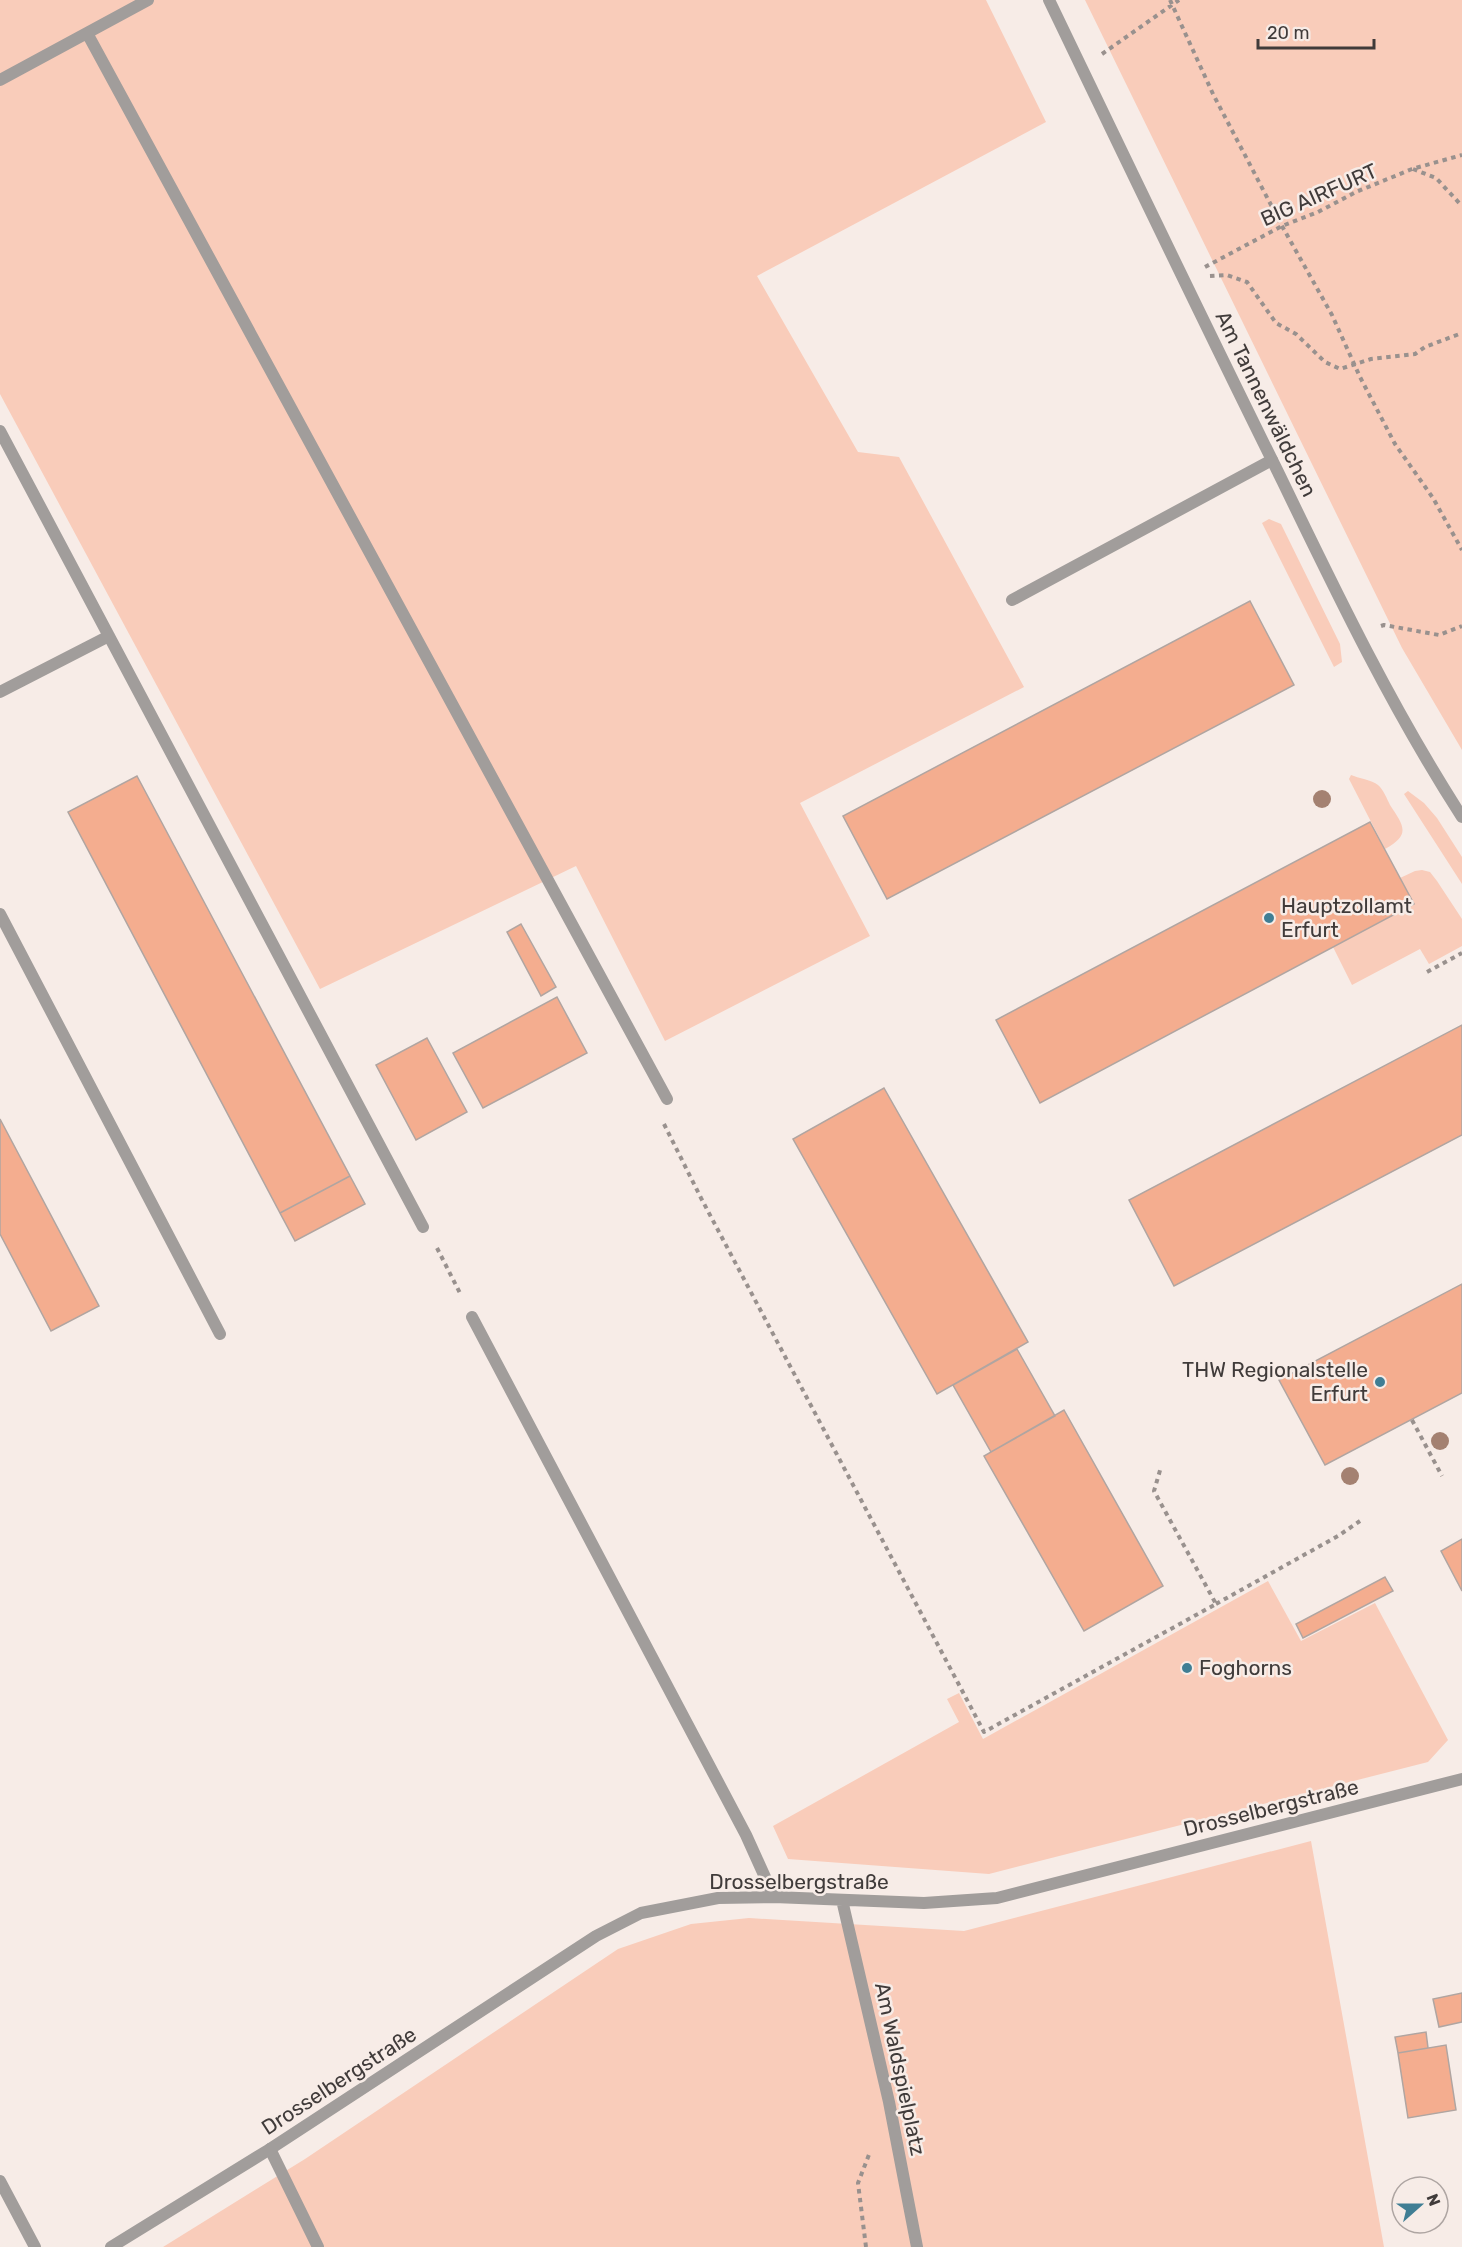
<svg xmlns="http://www.w3.org/2000/svg" width="1462" height="2247" font-family="Rubik,sans-serif">
  <rect width="100%" height="100%" fill="#f7ece7"/>
  <path fill="#f9ccba" d="M0 0H986L1046 122 757 276 858 452 899 457 1024 687 800 803 870 936 665 1041 576 866 320 989 0 394Z
    M1085 0H1462V750L1402 648Z
    M1269 519 1281 524 1340 644 1342 662 1334 667 1262 523Z
    M1351 775C1358 778 1372 780 1378 785 1383 789 1387 799 1390 805 1404 826 1411 835 1385 849L1349 779Z
    M1408 791 1424 803 1437 818 1462 857V884L1404 794Z
    M1422 870 1430 872 1437 881 1462 919V946L1429 964 1420 949 1352 985 1333 947 1414 904 1400 878 1415 871Z
    M1268 1581 1301 1641 1375 1603 1448 1740 1428 1762 989 1874 788 1859 773 1826 959 1722 947 1699 959 1693 983 1739Z
    M1311 1841 1384 2247H163L305 2159 618 1949 691 1924 749 1918 964 1931Z"/>
  <path fill="#f4ad8f" stroke="#b0a5a1" stroke-width="1.5" d="M1250 601 1294 685 887 899 843 816Z
    M137 776 350 1176 280 1213 68 812Z
    M1370 822 1414 904 1040 1103 996 1020Z
    M521 924 556 987 541 996 507 932Z
    M557 997 587 1053 483 1108 453 1053Z
    M1462 1025V1135L1174 1286 1129 1200Z
    M427 1038 467 1112 416 1140 376 1065Z
    M884 1088 1028 1342 937 1394 793 1139Z
    M0 1119 99 1306 51 1331 0 1234Z
    M350 1176 365 1204 295 1241 280 1213Z
    M1462 1284V1393L1325 1465 1279 1380Z
    M1017 1349 1055 1416 991 1452 953 1385Z
    M1064 1410 1163 1586 1084 1631 984 1456Z
    M1462 1539V1591L1441 1551Z
    M1385 1577 1393 1591 1303 1638 1296 1624Z
    M1462 1993V2022L1439 2027 1433 1999Z
    M1426 2032 1428 2048 1398 2053 1395 2037Z
    M1446 2045 1456 2110 1408 2118 1398 2053Z"/>
  <g fill="none" stroke-linecap="round" stroke-linejoin="round">
    <path stroke="#99918e" stroke-width="4" stroke-dasharray="4.5 4.5" stroke-linecap="butt" d="M1170 0 1213 94 1282 226 1332 315 1360 377 1395 444 1433 498 1462 550
      M1102 54 1179 0
      M1413 169 1436 178 1462 206
      M1205 267 1282 226 1318 212 1356 192 1412 169 1462 155
      M1210 276 1227 275 1247 282 1276 323 1296 334 1325 362 1340 369 1371 359 1415 354 1425 347 1462 333
      M1381 626 1384 625 1439 635 1462 626
      M1427 972 1462 953
      M664 1124 701 1198 984 1732 1216 1604 1154 1491 1161 1467
      M437 1248 461 1295
      M1412 1420 1442 1476
      M1216 1604 1338 1536 1360 1521
      M866 2247 858 2183 870 2152"/>
    <path stroke="#a19d9b" stroke-width="12" d="M87 33 667 1099
      M0 80 148 0
      M0 431 423 1227
      M1012 600 1272 460
      M0 692 109 636
      M0 914 220 1334
      M472 1317 746 1835 774 1897
      M270 2149 318 2247
      M0 2181 35 2247"/>
    <path stroke="#a19d9b" stroke-width="12" d="M1049 0C1125 158 1200 315 1278 472 1335 590 1391 707 1462 817
      M842 1900 889 2102 917 2247
      M111 2247 270 2149 596 1936 641 1913 718 1898 774 1897 924 1903 997 1898 1462 1779"/>
  </g>
  <g fill="#a48171">
    <circle cx="1322" cy="799" r="9"/>
    <circle cx="1440" cy="1441" r="9"/>
    <circle cx="1350" cy="1476" r="9"/>
  </g>
  <g fill="#407e94" stroke="#f7ece7" stroke-width="2">
    <circle cx="1269" cy="918" r="6"/>
    <circle cx="1380" cy="1382" r="6"/>
    <circle cx="1187" cy="1668" r="6"/>
  </g>
  <g text-anchor="middle" stroke-width="5" stroke-linejoin="round" paint-order="stroke">
    <g font-size="21" fill="#403b3a" stroke="#f7ece7">
      <text transform="translate(1319 195) rotate(-24)" y="7">BIG AIRFURT</text>
      <text transform="translate(1266 404) rotate(64)" y="7">Am Tannenwäldchen</text>
      <text transform="translate(1271 1808) rotate(-14)" y="7">Drosselbergstraße</text>
      <text x="799" y="1889">Drosselbergstraße</text>
      <text transform="translate(900 2069) rotate(78)" y="7">Am Waldspielplatz</text>
      <text transform="translate(339 2081) rotate(-33)" y="7">Drosselbergstraße</text>
    </g>
    <g font-size="21" fill="#403b3a" stroke="#f7ece7" text-anchor="start">
      <text x="1281" y="913">Hauptzollamt<tspan x="1281" dy="24">Erfurt</tspan></text>
      <text x="1368" y="1377" text-anchor="end">THW Regionalstelle<tspan x="1368" dy="24">Erfurt</tspan></text>
      <text x="1199" y="1675">Foghorns</text>
    </g>
  </g>
  <g transform="translate(1420 2205) rotate(69)"><circle r="28" fill="#f7ece7" stroke="#aea5a2" stroke-width="1.5"/>
  <path d="M0-4.5L10 22L0 15L-10 22Z" fill="#407e94"/>
  <text y="-9" font-size="16" font-weight="bold" text-anchor="middle" fill="#403b3a">N</text>
  </g>
  <path d="M1258 39v9h116v-9" fill="none" stroke="#403b3a" stroke-width="3"/>
  <text x="1267" y="39" font-size="18" fill="#403b3a" stroke="#f7ece7" stroke-width="4.5" paint-order="stroke">20 m</text>
</svg>
